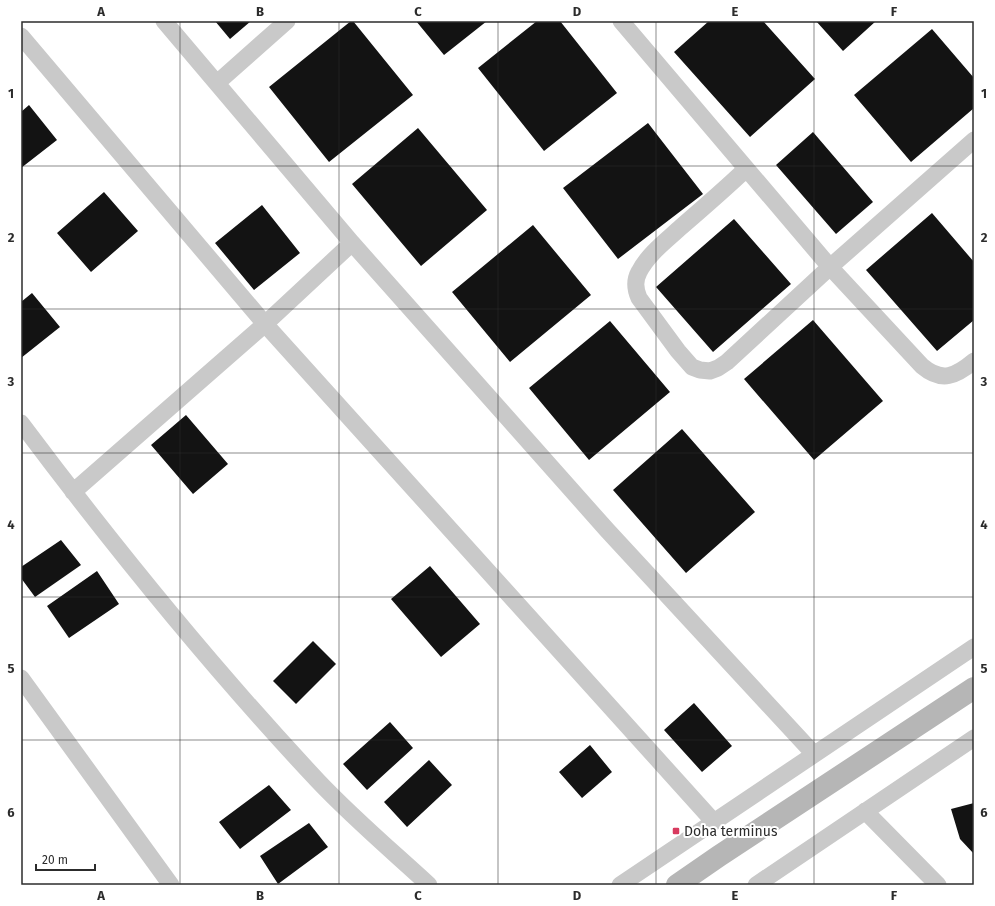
<svg xmlns="http://www.w3.org/2000/svg" width="995" height="906" font-family="'Fira Sans',sans-serif">
  <rect width="100%" height="100%" fill="#fff"/>
  <path fill="#131313" d="M215 21H251L230 39Z
    M351 21H353L413 95 329 162 269 87Z
    M416 21H487L444 55Z
    M537 21H560L617 93 544 151 478 68Z
    M709 21H763L815 79 750 137 674 52Z
    M816 21H876L843 51Z
    M932 29 974 78V108L911 162 854 95Z
    M29 105 57 140 21 168V112Z
    M648 123 703 194 618 259 563 188Z
    M418 128 487 210 421 266 352 184Z
    M813 132 873 202 836 234 776 165Z
    M104 192 138 231 91 272 57 233Z
    M262 205 300 253 254 290 215 243Z
    M932 213 974 262V320L937 351 866 270Z
    M734 219 791 284 713 352 656 287Z
    M533 225 591 295 510 362 452 292Z
    M32 293 60 327 21 358V302Z
    M813 320 883 401 814 460 744 379Z
    M610 321 670 392 589 460 529 388Z
    M186 415 228 464 193 494 151 445Z
    M682 429 755 512 686 573 613 490Z
    M61 540 81 565 35 597 21 578V567Z
    M430 566 480 624 441 657 391 599Z
    M97 571 119 604 69 638 47 606Z
    M313 641 336 664 296 704 273 681Z
    M694 703 732 746 702 772 664 730Z
    M390 722 413 748 367 790 343 764Z
    M590 745 612 772 582 798 559 772Z
    M429 760 452 785 407 827 384 802Z
    M269 785 291 810 240 849 219 822Z
    M974 803V854L960 839 951 809Z
    M309 823 328 847 278 884 260 856Z"/>
  <g fill="none" stroke-linecap="round" stroke-linejoin="round">
    <path stroke="#c9c9c9" stroke-width="17" d="M164 21 352 243 607 530 814 754
      M621 21 830 267 922 366C942 383 956 376 974 361
      M21 36 265 324 714 822
      M217 83 287 21
      M746 169C725 189 703 208 681 227 667 240 648 254 639 272 634 281 635 289 639 298L678 351 692 367 700 370 710 371 718 368 727 362 830 267 974 140
      M21 423C114 547 212 668 318 781 353 818 392 851 429 885
      M73 492 265 324 352 243
      M21 678 171 885
      M865 811 938 885
      M620 885 974 647
      M756 885 974 738"/>
    <path stroke="#b6b6b6" stroke-width="22" d="M677 885 719 856 974 688"/>
  </g>
  <path fill="none" stroke="#2c2c2c" stroke-width="1" stroke-opacity="0.55" d="M180 21V885M339 21V885M498 21V885M656 21V885M814 21V885M21 166H974M21 309H974M21 453H974M21 597H974M21 740H974"/>
  <rect fill="#d83a5f" stroke="#fff" stroke-width="1.5" x="672" y="827" width="8" height="8" rx="2"/>
  <g text-anchor="middle" stroke-width="4" stroke-linejoin="round" paint-order="stroke">
    <g font-size="14" fill="#2c2c2c" stroke="#fff" text-anchor="start">
      <text x="684" y="836">Doha terminus</text>
    </g>
  </g>
  <rect width="995" height="906" fill="none" stroke="#ffffff" stroke-width="44"/>
  <path d="M36 864v6h59v-6" fill="none" stroke="#2c2c2c" stroke-width="2"/>
  <text x="42" y="864" font-size="12" fill="#2c2c2c" stroke="#ffffff" stroke-width="3" paint-order="stroke">20 m</text>
  <rect x="22" y="22" width="951" height="862" fill="none" stroke="#2c2c2c" stroke-width="1.5"/>
  <g font-size="13" text-anchor="middle" font-weight="bold" fill="#2c2c2c">
    <text x="101" y="16">A</text>
    <text x="260" y="16">B</text>
    <text x="418" y="16">C</text>
    <text x="577" y="16">D</text>
    <text x="735" y="16">E</text>
    <text x="894" y="16">F</text>
    <text x="11" y="98">1</text>
    <text x="984" y="98">1</text>
    <text x="11" y="242">2</text>
    <text x="984" y="242">2</text>
    <text x="11" y="386">3</text>
    <text x="984" y="386">3</text>
    <text x="11" y="529">4</text>
    <text x="984" y="529">4</text>
    <text x="11" y="673">5</text>
    <text x="984" y="673">5</text>
    <text x="11" y="817">6</text>
    <text x="984" y="817">6</text>
    <text x="101" y="900">A</text>
    <text x="260" y="900">B</text>
    <text x="418" y="900">C</text>
    <text x="577" y="900">D</text>
    <text x="735" y="900">E</text>
    <text x="894" y="900">F</text>
  </g>
</svg>
